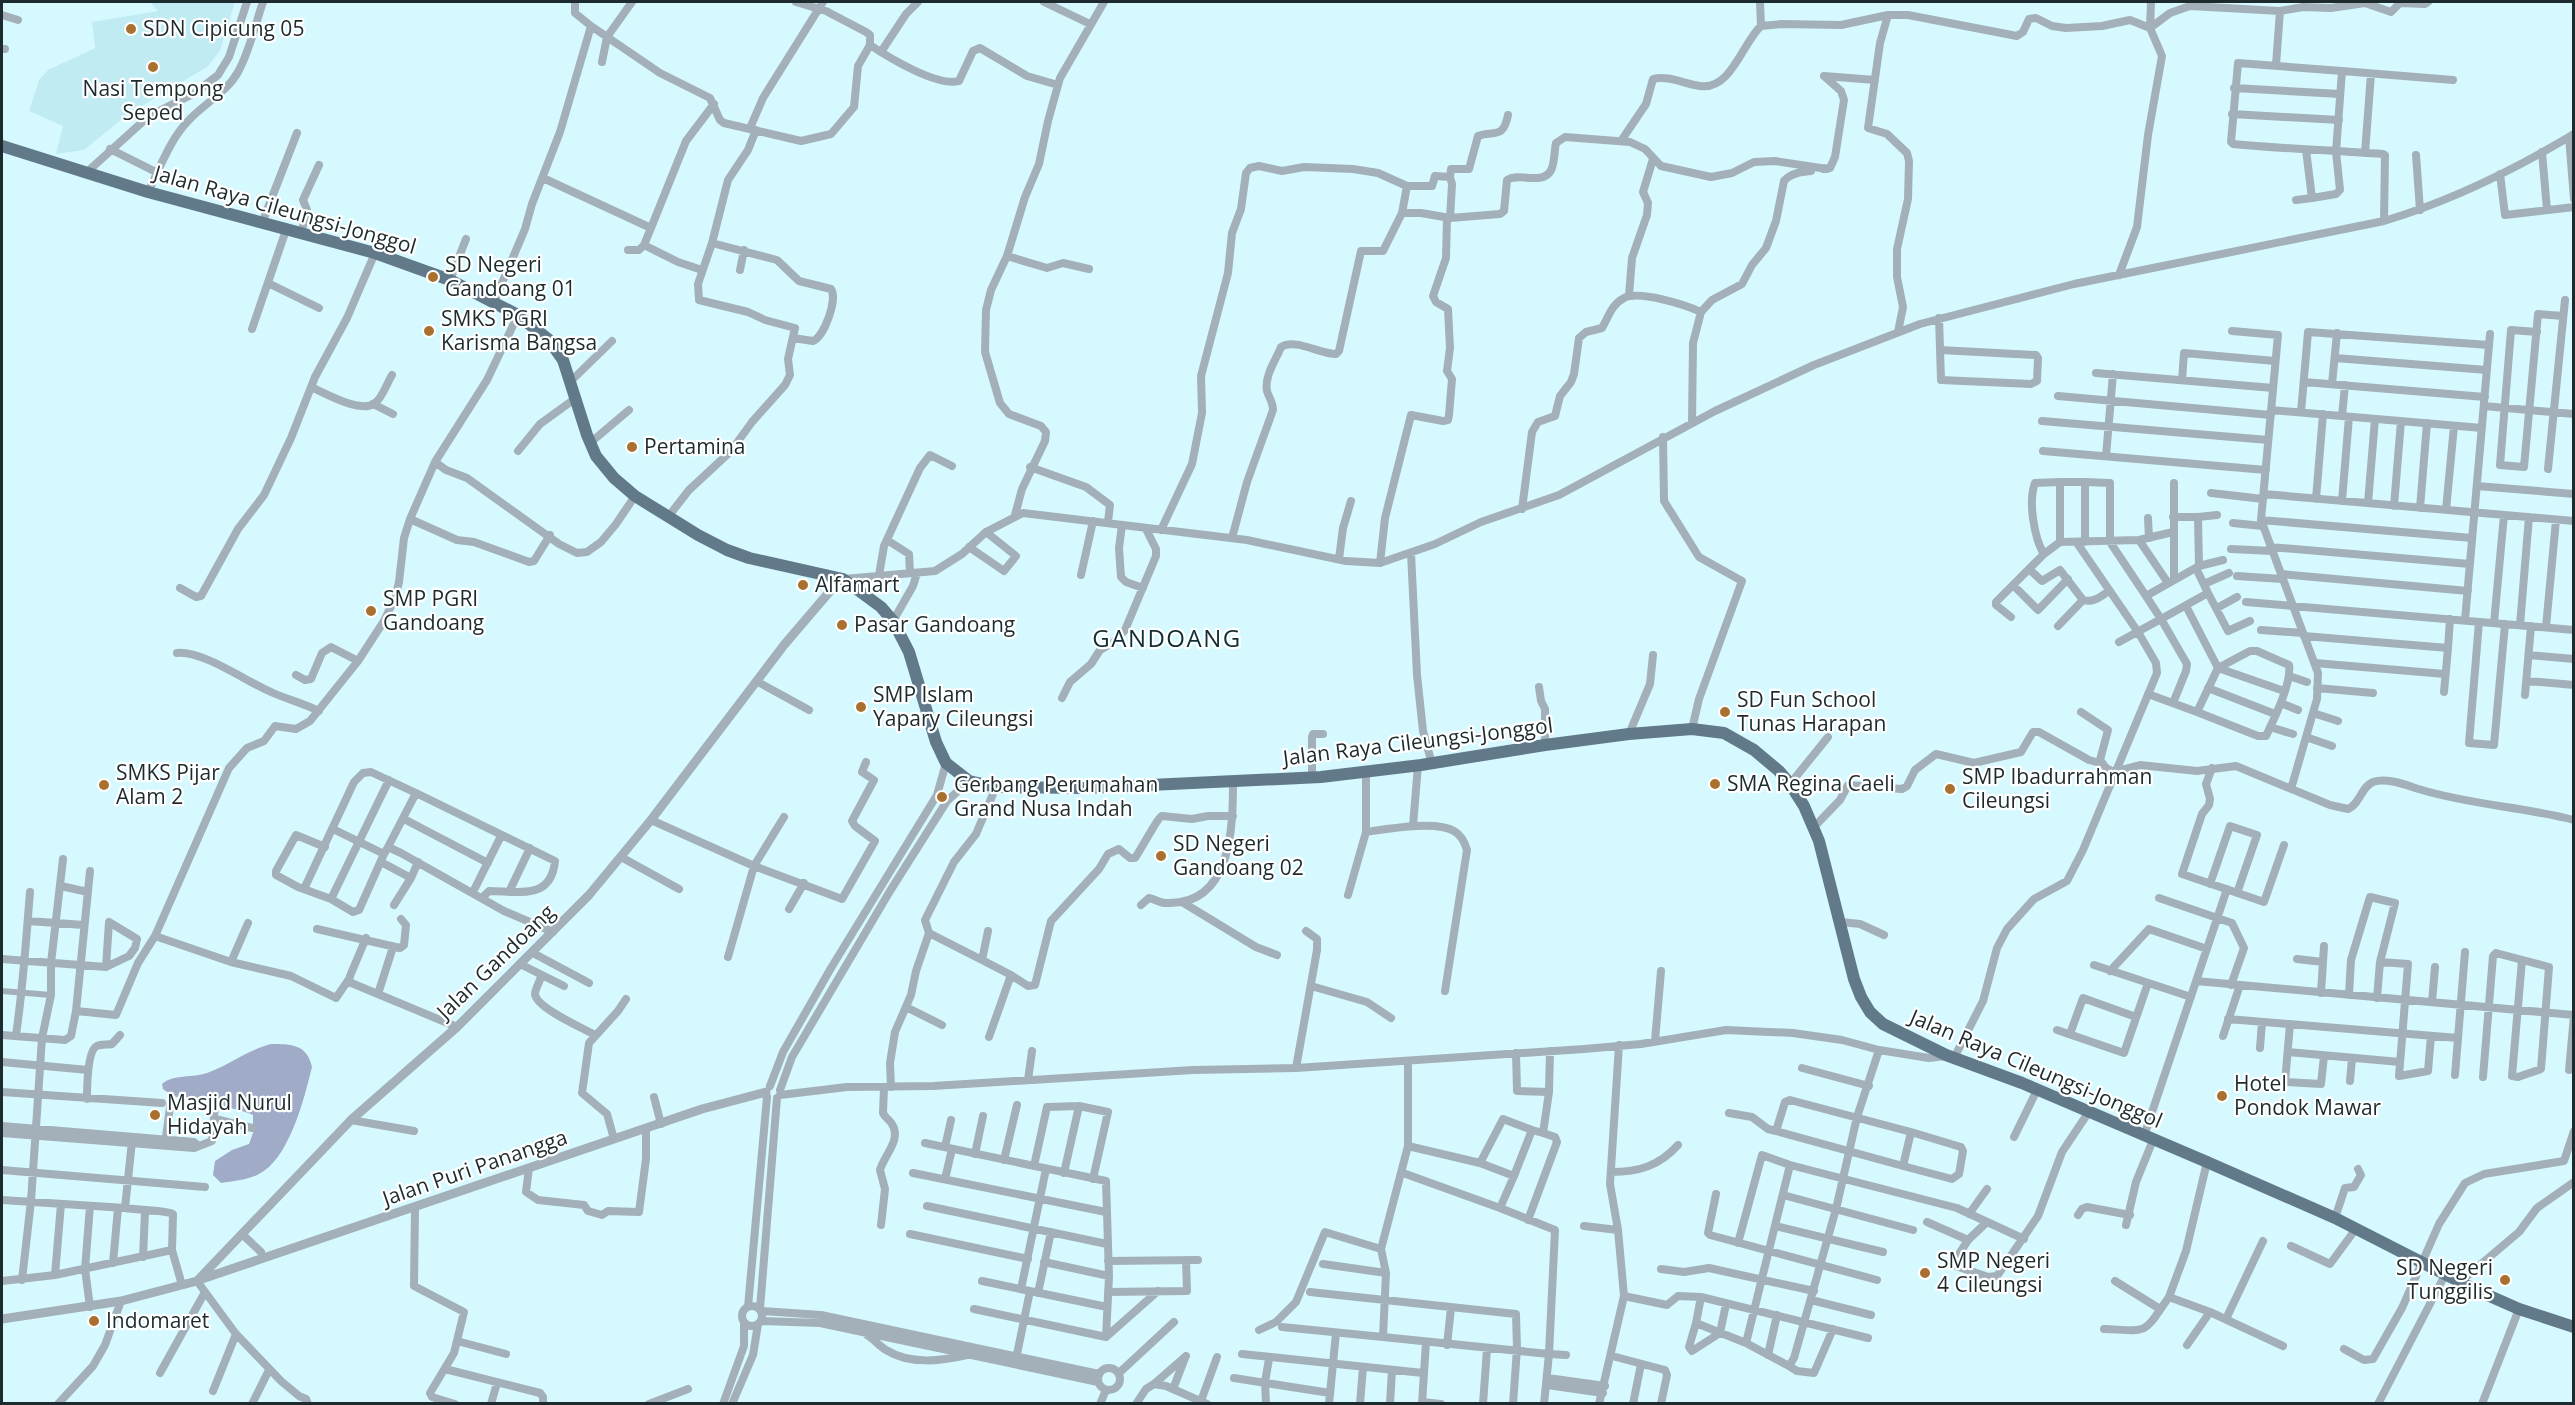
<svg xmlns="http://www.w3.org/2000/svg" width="2575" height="1405" font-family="'Open Sans',sans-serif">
  <rect width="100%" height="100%" fill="#d6f9ff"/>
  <path fill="#c0ebf3" d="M150 2H235L220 51 207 67 128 114 84 150 56 154 63 126 29 111 39 80 48 70 95 48 92 22 158 11Z"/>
  <path fill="#a0abc8" d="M271 1044C291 1044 307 1044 312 1067 304 1099 289 1161 257 1175 246 1180 233 1181 221 1183L213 1175 215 1161 232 1150 249 1144 253 1133V1115C225 1102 184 1107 163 1089L162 1084C173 1074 193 1078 207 1073 229 1065 248 1050 271 1044Z"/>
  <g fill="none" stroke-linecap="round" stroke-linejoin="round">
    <path stroke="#a3b0b9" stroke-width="6" d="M2 991 51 995"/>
    <path stroke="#a3b0b9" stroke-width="8" d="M575 2V13L591 26
      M796 2 826 11 866 32 870 35V45C888 57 937 87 959 81L973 51 980 48 1027 76 1058 85
      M1044 2 1090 24
      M1760 2 1761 26
      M2 15 18 20
      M1888 15 1880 43 1868 128 1887 134 1907 153 1909 161 1908 199 1897 249V277L1903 307 1898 332
      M2150 28 2170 13 2190 6 2280 11 2303 7 2331 8 2365 3 2391 12 2400 3 2425 4 2428 2
      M2 49H5
      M881 52 906 14 918 2
      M602 62 607 37 632 2
      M2276 65 2280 11
      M2342 71 2453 80
      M1824 76 1875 80
      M2234 88 2340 94
      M2232 114 2339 120
      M750 128 763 98 823 2
      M756 130 748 150 728 180 712 243 777 260 799 281 831 289C838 299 824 337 813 341L793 338
      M2569 137 2574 199
      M1621 141 1646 104 1653 79C1668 75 1685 84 1700 86 1731 91 1743 42 1761 26L1782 24 1841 25 1888 15H1908L2017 36 2023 32 2029 19 2036 18 2052 26 2066 28 2102 26 2130 20 2150 28
      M110 149 158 173
      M2542 152 2547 210
      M2365 153 2371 74
      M2416 155 2420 210
      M1823 169 1830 168 1835 157 1844 100 1841 91 1824 76
      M87 172 149 116 195 93 218 75 229 57 247 2
      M2500 174 2505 215 2574 207
      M1450 177 1452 184 1450 218
      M543 178 651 228 686 141 714 104
      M148 192C160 168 170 139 189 120 205 103 227 92 238 72 250 50 255 25 263 2
      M2312 198 2336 194 2340 190 2336 152 2342 71 2238 63 2231 142 2233 144C2282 149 2333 150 2383 154L2385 155 2384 221
      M2296 200 2312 198 2306 150
      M1402 213H1421L1450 218 1500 214 1504 211 1507 180C1519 172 1540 185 1550 172 1555 165 1554 151 1556 143L1565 137 1630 142 1645 149 1661 166 1711 177 1732 173 1754 162 1775 161 1827 169
      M262 223 297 133
      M651 228 644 245 678 262 702 270
      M301 234 307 210 303 200 319 165
      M628 250H639L644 245
      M1007 256 1047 268 1063 263 1089 269
      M740 270 744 250
      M2119 275 2137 227 2148 135 2162 56 2150 28 2151 2
      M450 280 466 239
      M268 283 319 308
      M1629 296 1632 258 1647 215 1648 203 1643 192 1653 159
      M494 302 525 229 532 204 560 132 591 26 660 73 710 98 720 120 724 123 801 141 831 134 854 107 858 66 870 45
      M1701 312 1712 300 1742 284 1752 265 1766 248 1776 221 1784 181C1791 173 1801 172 1811 171
      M1939 318 1941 380 2031 384 2037 381 2038 358 2036 355 1940 350
      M252 329 286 230
      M2232 331 2278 335 2261 520 2318 673 2317 699 2291 789
      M2537 332 2511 330 2500 465 2524 467 2538 314 2563 316
      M2335 358 2487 370
      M2096 373 2273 388
      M2182 380 2184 353 2275 361
      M570 382 612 341
      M2304 382 2485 397
      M2332 384 2337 333
      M311 387C325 393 359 413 374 404 382 399 387 383 392 375
      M2058 396 2271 415
      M373 404 393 414
      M2484 406 2574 414
      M2271 410 2482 428
      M2301 412 2308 332 2489 345
      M2342 416 2345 385
      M2042 421 2268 440
      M1663 437 1664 501 1699 557 1742 581 1699 699 1692 729
      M590 443 629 410
      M518 451 540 424 576 398
      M2043 451 2266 470
      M2106 456 2113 374
      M435 462 446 470 467 478 559 544 577 553 587 552 601 542 616 524 635 496
      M1030 467 1086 487 1110 505 1108 522
      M2548 469 2565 300
      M2060 482H2085V542
      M2085 482 2110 483V542L2146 596
      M2477 486 2574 494
      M2211 493 2263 499
      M2264 494 2574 521
      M2316 499 2323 414
      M2342 501 2349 417
      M2368 503 2375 419
      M2394 506 2401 421
      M2420 508 2427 423
      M1522 509 1532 432 1538 422 1555 416 1560 396 1571 382 1574 374 1579 338 1586 332 1602 328C1609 316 1611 305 1624 298 1639 290 1686 305 1701 312L1693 343 1692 423
      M2446 510 2454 426
      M1015 515 1022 489 1045 441 1046 432 1041 426 1009 414 1000 403 985 352 986 310 991 290 1007 256 1025 197 1039 164 1048 121 1060 78 1104 2
      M668 517 689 490 731 451 752 422 785 385 790 375 788 359 795 328 765 320 748 312 699 300 698 284 712 243
      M2198 517 2217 515
      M2148 518 2149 538
      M410 519 457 540 474 542 529 562 534 561 550 535
      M2261 520 2472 538
      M2233 523 2262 526
      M1122 525 1119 548 1121 577 1126 582 1143 588
      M1161 530 1192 464 1202 413 1201 376 1228 273 1232 233 1241 209 1246 173 1250 168 1259 166 1282 171 1304 167 1353 169 1378 173 1407 186
      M1232 538 1247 482 1273 410C1273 402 1269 398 1267 391 1264 376 1276 360 1281 347 1295 338 1320 354 1336 354L1339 351 1361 251H1383L1402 213 1407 186H1432L1435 176 1450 177 1451 169H1469L1478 136C1494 130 1503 140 1508 115
      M887 540 909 554 910 573
      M2139 540 2168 583
      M969 547 1004 571 1016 556 986 532
      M2270 547 2470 564
      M2231 549 2272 551
      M1411 553 1417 675 1423 731 1432 764
      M2044 554C2034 538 2028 501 2035 483L2060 482V542
      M1339 559 1343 528 1351 501
      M1380 563 1385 518 1411 415 1443 421 1448 420 1449 415 1452 379 1447 371 1450 348 1448 309 1436 302 1433 296 1446 258 1447 217
      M2199 566 2223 560
      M2030 570 2042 581 2060 570 2083 600C2093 603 2100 597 2109 591
      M2281 574 2468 591
      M879 575 884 546 920 468 930 455 952 466
      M1081 575 1093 521
      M2237 576 2282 579
      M844 579 935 571 962 554 986 532 1023 513 1247 540 1346 561 1380 563 1435 544 1481 522 1559 495 1715 411 1814 365 1920 324 2074 284 2384 221C2451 201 2514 170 2574 134
      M2174 580V483
      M2204 584 2229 573
      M2013 585 2038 610 2068 579
      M180 588 196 597 201 596 238 529 264 495 291 438 315 377 347 318 375 253
      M2208 593 2228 631 2250 621
      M2246 602 2574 630
      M2186 606 2218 668 2284 691
      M2217 608 2237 597
      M2011 617 1996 605V602L2044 554 2060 542 2139 540 2173 532
      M2465 620 2490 334
      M893 621 913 586 917 573
      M2479 622 2469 743 2494 745 2505 624
      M2494 623 2504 515
      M2520 625 2529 517
      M2058 626 2083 600
      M2546 627 2556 520
      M2261 630 2303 633
      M2304 636 2448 648 2450 619
      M2119 642 2161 619 2146 596 2199 566 2198 517H2173
      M177 653C202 650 247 682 271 692 286 699 303 703 319 711
      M2529 655 2574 659
      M2315 663 2445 674
      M296 675 305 680 311 679 322 653 331 647 358 661
      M2289 676 2307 682
      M2527 681 2574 685
      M758 682 809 710
      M1539 687 1541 701 1545 709V745
      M2208 688 2275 714
      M2317 688 2373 693
      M2444 692 2448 648
      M2148 694 2197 712 2218 668 2250 651H2257L2289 665C2292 683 2274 719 2266 736H2258L2197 712
      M2525 695 2531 626
      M1062 698 1070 682 1091 664 1100 650 1114 642 1125 630 1156 556V549L1146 529
      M2173 703 2186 671 2187 664 2161 619 2208 593 2196 568
      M2281 703 2298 710
      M2081 712 2108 730 2100 760 2106 768 2114 772 2140 765 2197 771 2236 766 2330 805 2348 809C2360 804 2361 787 2373 782 2388 777 2408 786 2422 790 2472 805 2524 807 2574 820
      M2313 713 2338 721
      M2270 727 2293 734
      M1629 734 1650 684 1653 655
      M2306 737 2332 746
      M2212 768 2206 784 2210 799 2209 805 2202 814 2182 874 2264 902 2284 845
      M1312 778V737L1313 734H1323
      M1790 784 1828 737
      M416 793 555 861C551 901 518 891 489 891L482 898
      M404 819 488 863
      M651 820 754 866 842 899 875 841 855 826 852 821 874 780 862 772 866 762
      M1413 826 1418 765
      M1814 827 1840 800 1848 785 1902 789 1907 786 1915 770 1936 754 1974 763 2021 752 2033 732H2039L2089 760 2100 763
      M333 829 384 854 388 847 401 853 504 911 553 932
      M1366 832V772
      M325 847 296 835 276 871V875L298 887 331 899 389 780
      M621 857 679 889
      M381 862 411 878 418 862
      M2210 884 2230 826 2257 835 2237 893
      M61 886 88 892
      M304 889 354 782 363 773 371 772 416 793 388 847
      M473 892 501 836
      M509 892 530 848
      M1348 895 1366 832C1387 829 1436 820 1454 831 1461 835 1465 843 1467 850L1445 991
      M2159 898 2232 923 2244 948 2231 985
      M331 899 353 912 359 910 384 854
      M1182 902 1256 947 1277 955
      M394 905 411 878
      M1141 905 1149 898C1155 899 1160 903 1166 903 1232 906 1233 827 1233 781
      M789 909 804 883
      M28 921 84 925
      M1841 922 1860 924 1884 935
      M317 929 400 948 404 945 406 925 401 919
      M988 931 982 960 929 933 925 920 954 862 976 834 996 787
      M366 938 350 976 349 982 457 1027
      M533 953 589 983
      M728 957 754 866 784 817
      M2 959 106 967 129 956 135 948 137 939 109 922 106 967
      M2297 959 2323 962
      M982 960 1011 975
      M231 962 248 923
      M2380 962 2408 964 2399 1076 2428 1071 2431 1036
      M520 964 564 986
      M2094 965 2191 997
      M2110 971 2149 929 2207 949
      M541 976C540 982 535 989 535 994 536 1008 583 1028 595 1035
      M349 979 336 998 291 976 231 962 155 936 229 768 247 748 264 741 275 726 296 729 310 721 358 661 384 621 395 598 399 582 404 538 410 519 435 462 487 380 518 315
      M2196 981 2574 1015
      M1311 986 1367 1002 1391 1018
      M2321 993 2324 946
      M378 994 393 947
      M2349 995 2351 960 2370 897 2395 903 2380 962 2377 998
      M2432 1002 2435 967
      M906 1007 942 1025
      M76 1011 116 1015 138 963 155 936
      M2228 1019 2458 1038
      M2290 1024 2285 1082 2321 1084 2324 1056
      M2057 1030 2124 1053 2148 983
      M2070 1034 2083 998 2136 1017
      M2 1035 65 1040 71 1036 76 1011 90 871
      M16 1035C23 988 26 940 30 892
      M2223 1036 2240 985
      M989 1037 1011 975 1028 986 1035 985 1051 921 1099 869 1108 854 1119 849 1130 858H1135C1140 851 1158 817 1162 816L1192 819 1208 816H1233
      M1655 1041 1661 971
      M2260 1048 2262 1022
      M1879 1050 1857 1117 1836 1209 1794 1358 1789 1366 1746 1343 1790 1165 1957 1208 2024 1239
      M2288 1052 2400 1062
      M1516 1053 1517 1091 1549 1092
      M1954 1058 1983 1001 1997 948 2007 929 2034 899 2067 881 2083 850 2157 673 2156 663 2138 632 2077 543
      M2 1062 88 1070
      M1296 1068 1317 950V939L1306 931
      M1802 1068 1869 1086
      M2569 1070 2574 1016
      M2455 1075 2465 952
      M2483 1077 2493 956 2496 953 2549 967 2541 1069 2518 1077 2512 1076 2522 960
      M1028 1080 1032 1051
      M2350 1081 2352 1058
      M770 1086 783 1052 831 968 937 795 946 763
      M891 1087 890 1063 895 1032 911 995 916 971 929 933
      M780 1090 792 1057 890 891 947 801 969 781
      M2 1092 162 1103
      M780 1095 847 1087 933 1086 1193 1070 1296 1068 1584 1049 1641 1044 1726 1030 1793 1033 1842 1040 1879 1050 1929 1058 1945 1056
      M654 1097 661 1124
      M87 1099C87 1089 87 1050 97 1046 101 1044 107 1045 112 1044L120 1035
      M1790 1100 1911 1132 1903 1166 1776 1131 1785 1102Z
      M1729 1113 1752 1117 1768 1129 1776 1131
      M215 1119 252 1128
      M351 1120 414 1131
      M2 1126 194 1142 199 1146
      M2 1133 194 1148 212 1141 215 1105
      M2144 1136 2227 889
      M2014 1137 2037 1090
      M614 1139 607 1114 582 1093 589 1043 618 1011 626 999
      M132 1141 125 1208C137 1210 165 1210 173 1214L172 1250
      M925 1143 1106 1181 1109 1276 1106 1337
      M165 1144 171 1100
      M1408 1146 1480 1163 1514 1176 1532 1130 1543 1133 1549 1092 1550 1051
      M945 1147 951 1120
      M975 1154 983 1116
      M1004 1160 1017 1105
      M1480 1163 1503 1119 1532 1130
      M1034 1166 1047 1107 1079 1106 1108 1112 1093 1179
      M1903 1166 1952 1179 1959 1174 1963 1151 1961 1147 1911 1132
      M529 1168 526 1192 538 1200 584 1205 588 1211 602 1215 608 1211 639 1212 646 1159V1129
      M2 1170 205 1187
      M1611 1172C1639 1172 1659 1166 1678 1145
      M913 1173 1106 1212
      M1064 1173 1079 1106
      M1403 1173 1500 1208
      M945 1179 952 1149
      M1716 1194 1708 1233 1710 1235 1877 1280
      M1783 1195 1913 1230
      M2 1200 125 1208
      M90 1206 85 1269 90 1307
      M927 1206 1107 1244
      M415 1208 414 1286 464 1312 454 1353 430 1393 432 1397 455 1404
      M1969 1214 1987 1189
      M2078 1215 2082 1209 2087 1207 2130 1215
      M2335 1218 2345 1188 2354 1187 2361 1175 2358 1169
      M1528 1220 1557 1142 1555 1137 1543 1133
      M1927 1222 1968 1240 1954 1262 1956 1266 1988 1277 1997 1276 2038 1216 2062 1152 2088 1113
      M881 1225 885 1189 880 1170C884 1155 902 1140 892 1124 889 1119 885 1118 883 1113L884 1087
      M2126 1225 2136 1182 2153 1140
      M1584 1226 1618 1230
      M1775 1226 1883 1252
      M910 1234 1028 1259
      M243 1235 261 1252
      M1968 1240 1987 1222
      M1738 1243 1762 1155 1790 1165
      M2291 1246 2330 1264 2355 1230
      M143 1257 145 1212
      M1108 1261 1198 1260
      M1044 1262 1109 1276
      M113 1263 118 1208
      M1323 1264 1386 1273 1383 1337 1549 1354 1555 1230 1500 1208 1514 1176
      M1661 1269 1684 1272 1709 1268 1814 1291
      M1386 1273 1381 1249 1408 1146V1061
      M55 1275 61 1204
      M22 1280 31 1201 42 1038 51 995V963L63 859
      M2 1281 55 1275 172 1250 182 1285
      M197 1281 236 1334 281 1381 299 1396 306 1399 308 1404
      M982 1281 1107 1307
      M2115 1281 2160 1309
      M2460 1282 2519 1232 2537 1208 2574 1182
      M1021 1289 1046 1169
      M1108 1292 1187 1291 1186 1260
      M1310 1292 1516 1314 1517 1349 1513 1404
      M1038 1293 1051 1232
      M1624 1296 1667 1305 1678 1296 1701 1297 1868 1338
      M1701 1297 1696 1323 1746 1343
      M2169 1297 2186 1251 2207 1162
      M1811 1300 1871 1315
      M742 1316a10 10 0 1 1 20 0a10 10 0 1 1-20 0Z
      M748 1307 767 1097
      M760 1309 777 1098
      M974 1309 1106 1337 1158 1291
      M761 1311 821 1315 1099 1374
      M2226 1319 2263 1241
      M761 1321 820 1323 1098 1382
      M1696 1323 1689 1347 1692 1351 1720 1333 1726 1304
      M1282 1327 1383 1337
      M2104 1329C2151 1331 2142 1335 2169 1297L2210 1312 2283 1346
      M1259 1330 1276 1322 1296 1302 1325 1232 1381 1249
      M867 1335C874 1339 879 1346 886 1350 910 1365 941 1361 967 1355
      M457 1341 506 1354
      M1447 1345 1451 1308
      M2187 1345 2210 1312
      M2344 1349 2364 1360 2373 1359 2402 1308 2439 1224 2465 1183 2484 1174 2564 1161 2574 1131
      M1242 1354 1271 1357
      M1768 1355 1777 1315
      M1612 1356 1665 1370 1667 1375 1661 1404
      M1016 1359 1030 1291
      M1789 1366 1797 1371 1814 1373 1833 1329
      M1098 1379a11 11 0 1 1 22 0a11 11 0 1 1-22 0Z
      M445 1369 540 1393 543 1397V1404
      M160 1373 205 1292
      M1119 1373 1174 1322
      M1234 1378 1330 1393
      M1548 1378 1605 1386
      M1154 1384 1186 1356
      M1547 1385 1603 1393
      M1173 1389 1185 1358
      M213 1391 236 1334
      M1201 1401 1217 1357
      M1422 1402 1441 1404
      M58 1404 93 1366 105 1345 121 1301
      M252 1404 269 1370
      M491 1404 497 1383
      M649 1404 688 1389
      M723 1404 744 1346V1322
      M732 1404 753 1355 758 1324
      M1100 1404 1106 1390
      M1136 1404 1146 1389 1154 1384 1166 1386 1207 1404
      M1266 1404 1265 1382 1269 1359 1271 1357 1423 1373
      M1329 1404 1336 1333
      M1360 1404 1363 1367
      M1390 1404 1392 1370
      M1422 1404 1426 1342
      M1483 1404 1487 1349
      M1544 1404 1549 1354 1566 1355
      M1599 1404 1624 1296 1618 1230 1610 1184 1619 1045
      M1633 1404 1641 1364
      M2378 1404 2445 1275
      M2482 1404 2519 1309"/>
    <path stroke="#a3b0b9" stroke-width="9" d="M199 1280 702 1109 766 1092
      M2 1319 121 1301 197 1281 351 1120 457 1027 589 895 651 820 784 645 831 590 837 578"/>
    <path stroke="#62798a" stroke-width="12" d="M2 146 148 192 375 253 450 280 518 315 549 340 563 360 587 435 596 456 614 478 635 496 698 535 727 550 749 558 843 579 881 607 893 621 909 652 936 742 946 763 969 781 996 787 1086 788 1321 777 1421 765 1545 745 1629 734 1692 729 1724 733 1754 750 1779 771 1790 784 1804 806 1819 841 1854 979 1861 997 1870 1012 1883 1024 1946 1055 2022 1083 2207 1162 2335 1218 2476 1290 2519 1309 2574 1327"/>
  </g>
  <g fill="#aa702f" stroke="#fff" stroke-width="2">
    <circle cx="131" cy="29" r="6"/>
    <circle cx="153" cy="67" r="6"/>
    <circle cx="433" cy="277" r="6"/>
    <circle cx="429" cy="331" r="6"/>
    <circle cx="632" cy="447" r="6"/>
    <circle cx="803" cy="585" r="6"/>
    <circle cx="371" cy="611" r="6"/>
    <circle cx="842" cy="625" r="6"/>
    <circle cx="861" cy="707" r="6"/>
    <circle cx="1725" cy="712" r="6"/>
    <circle cx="1715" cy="784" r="6"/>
    <circle cx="104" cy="785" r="6"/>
    <circle cx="1950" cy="789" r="6"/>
    <circle cx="942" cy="797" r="6"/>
    <circle cx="1161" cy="856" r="6"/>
    <circle cx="2222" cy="1096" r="6"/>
    <circle cx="155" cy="1115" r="6"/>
    <circle cx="1925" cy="1273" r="6"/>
    <circle cx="2505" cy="1280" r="6"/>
    <circle cx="94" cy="1321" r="6"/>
  </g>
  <g text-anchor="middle" stroke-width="4.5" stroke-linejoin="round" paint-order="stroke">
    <g font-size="21" fill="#1e2b2e" stroke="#fff" text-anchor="start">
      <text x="143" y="36">SDN Cipicung 05</text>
      <text x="153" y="96" text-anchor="middle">Nasi Tempong<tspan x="153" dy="24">Seped</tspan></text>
      <text x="445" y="272">SD Negeri<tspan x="445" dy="24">Gandoang 01</tspan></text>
      <text x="441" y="326">SMKS PGRI<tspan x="441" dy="24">Karisma Bangsa</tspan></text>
      <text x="644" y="454">Pertamina</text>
      <text x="815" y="592">Alfamart</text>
      <text x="383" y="606">SMP PGRI<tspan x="383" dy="24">Gandoang</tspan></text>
      <text x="854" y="632">Pasar Gandoang</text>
      <text x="873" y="702">SMP Islam<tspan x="873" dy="24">Yapary Cileungsi</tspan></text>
      <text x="1737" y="707">SD Fun School<tspan x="1737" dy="24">Tunas Harapan</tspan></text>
      <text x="116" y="780">SMKS Pijar<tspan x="116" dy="24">Alam 2</tspan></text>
      <text x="1962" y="784">SMP Ibadurrahman<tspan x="1962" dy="24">Cileungsi</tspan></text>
      <text x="1727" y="791">SMA Regina Caeli</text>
      <text x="954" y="792">Gerbang Perumahan<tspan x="954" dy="24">Grand Nusa Indah</tspan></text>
      <text x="1173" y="851">SD Negeri<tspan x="1173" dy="24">Gandoang 02</tspan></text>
      <text x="2234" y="1091">Hotel<tspan x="2234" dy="24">Pondok Mawar</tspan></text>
      <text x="167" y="1110">Masjid Nurul<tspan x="167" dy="24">Hidayah</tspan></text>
      <text x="1937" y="1268">SMP Negeri<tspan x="1937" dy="24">4 Cileungsi</tspan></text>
      <text x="2493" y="1275" text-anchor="end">SD Negeri<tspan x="2493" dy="24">Tunggilis</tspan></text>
      <text x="106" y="1328">Indomaret</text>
    </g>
    <g font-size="21" fill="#1e2b2e" stroke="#fff">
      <text transform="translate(285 210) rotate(16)" y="7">Jalan Raya Cileungsi-Jonggol</text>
      <text transform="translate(1418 742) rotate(-7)" y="7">Jalan Raya Cileungsi-Jonggol</text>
      <text transform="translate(496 962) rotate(-44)" y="7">Jalan Gandoang</text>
      <text transform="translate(2036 1069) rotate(23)" y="7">Jalan Raya Cileungsi-Jonggol</text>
      <text transform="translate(475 1168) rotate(-19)" y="7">Jalan Puri Panangga</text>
    </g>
    <g font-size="24" letter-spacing="1.5" fill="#102e33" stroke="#fff">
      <text x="1167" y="647">GANDOANG</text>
    </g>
  </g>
  <rect width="2575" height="1405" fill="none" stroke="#1e2b2e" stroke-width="6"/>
</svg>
